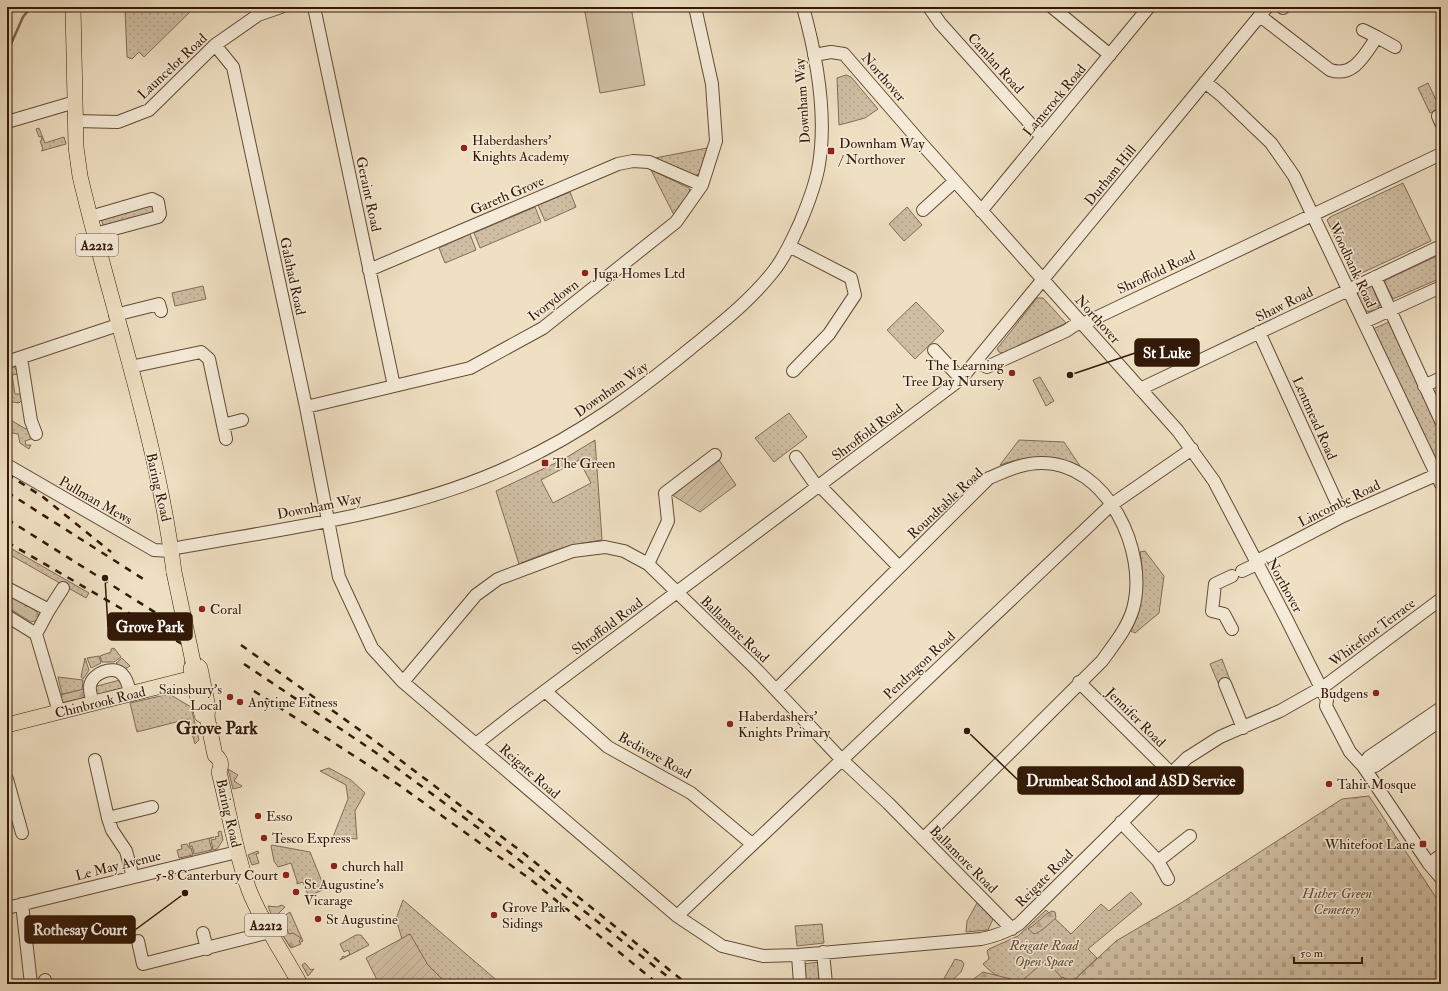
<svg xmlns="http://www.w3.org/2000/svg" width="1448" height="991" font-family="'IM FELL Double Pica',serif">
  <defs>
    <pattern id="grass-dots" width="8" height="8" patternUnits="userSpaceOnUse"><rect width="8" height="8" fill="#cfbea3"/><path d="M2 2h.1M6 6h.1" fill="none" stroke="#b2a38b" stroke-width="1.8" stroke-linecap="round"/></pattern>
    <pattern id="forest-firs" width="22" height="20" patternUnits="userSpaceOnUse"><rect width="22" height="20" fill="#cfbea3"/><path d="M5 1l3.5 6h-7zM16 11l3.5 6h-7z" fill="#b2a38b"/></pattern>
    <pattern id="cemetery-stones" width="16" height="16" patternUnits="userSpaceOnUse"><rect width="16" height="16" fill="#cfbea3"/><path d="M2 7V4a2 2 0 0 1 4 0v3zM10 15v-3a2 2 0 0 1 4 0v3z" fill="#b2a38b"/></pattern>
    <pattern id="garden-furrows" width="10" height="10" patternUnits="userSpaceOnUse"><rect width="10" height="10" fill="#cfbea3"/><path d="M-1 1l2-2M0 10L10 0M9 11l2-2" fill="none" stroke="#b2a38b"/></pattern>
  </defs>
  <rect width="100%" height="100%" fill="#efe0c3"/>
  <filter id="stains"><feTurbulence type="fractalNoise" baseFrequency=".005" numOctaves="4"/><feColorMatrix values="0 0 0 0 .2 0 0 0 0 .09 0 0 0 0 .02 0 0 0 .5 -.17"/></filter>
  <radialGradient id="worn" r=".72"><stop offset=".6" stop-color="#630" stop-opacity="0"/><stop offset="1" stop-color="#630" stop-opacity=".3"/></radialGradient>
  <path fill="url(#grass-dots)" stroke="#816c55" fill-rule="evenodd" d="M125 7H195L144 57 139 52 132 59 127 57Z
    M846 75 851 77 878 109 865 118 839 125 837 78Z
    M1428 83 1440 108 1430 113 1418 88Z
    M39 128 45 143 64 137 66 144 41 151 43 149 40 141 42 140 41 136 39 137 36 129Z
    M707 148 699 174 694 176 655 158Z
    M651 170 689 188 690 193 674 215Z
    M1403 183 1431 241 1353 277 1327 220 1330 217Z
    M570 192 576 207 545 221 538 205Z
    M154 203 157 213 104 228 101 218Z
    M535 207 541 222 480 248 474 233Z
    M907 207 922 225 904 241 889 224Z
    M470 234 476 250 445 263 439 248Z
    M1441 254V278L1393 299 1384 281Z
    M1371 284 1380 305 1377 310 1366 312 1356 292Z
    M203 286 206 299 175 306 172 293Z
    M1037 298H1043L1066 323 1004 353 999 352 997 349Z
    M916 302 944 331 915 359 887 330Z
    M1389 322 1441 431V473L1373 329Z
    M13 366 16 369 18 374 12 375 15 394H21L23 399 19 403 13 402 9 405 7 404V369Z
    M1040 377 1054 401 1046 406 1033 380Z
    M789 413 807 437 774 462 755 438Z
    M7 418 26 429 30 424 34 438 25 441 26 445H31L29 449 20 443 18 434 7 432Z
    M595 440 602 540C572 544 546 552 519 564L496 491 564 459ZM579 460 591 483 553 503 541 480Z
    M1019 440 1064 442 1080 466C1052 455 1028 455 1000 465Z
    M7 546 89 593 86 598 7 553Z
    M1145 551 1164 576 1159 613 1135 633 1131 631C1142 604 1145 580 1140 552Z
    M114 648 121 657 114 662H102L100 656 111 652V649Z
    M99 656 101 663 91 668 87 658Z
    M85 658 89 670 83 679 81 677Z
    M122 658 130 666 125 669 116 663Z
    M1222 659 1230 680 1219 685 1210 664Z
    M58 677 83 680 82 690 62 694Z
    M124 679 126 687 95 695 93 687Z
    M169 694 191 707 199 740 195 744 188 719 137 732 130 703Z
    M329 768 351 780 365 793 355 811 357 839 333 837 348 799 346 785 320 771Z
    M228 769 238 775 234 781 242 786 241 787 233 789Z
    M221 831 223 840 217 849 213 850 211 840 216 839 215 837 219 836 218 832Z
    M214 837 209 839 212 850 194 854 192 846 190 847 189 843Z
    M187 844 189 848H191L193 855 179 858 177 850 182 849 181 845Z
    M272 845 310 852 325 889 311 895 309 897 303 882 297 884V881L291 863 278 867 274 861 271 846Z
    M258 851 259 853 256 854 259 863 252 865 248 855Z
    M1131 892 1142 904 1088 949 1097 958 1070 984 1063 977C1060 979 1057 983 1053 984 1031 989 998 982 983 964L989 959 987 951 989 949 1018 936 1046 910 1071 934 1101 904 1109 911Z
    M403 900 501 984H413L410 934 402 939 396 919Z
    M977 903 993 919 988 930 966 932 967 921Z
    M290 912 303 941 290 947 275 922Z
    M822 924 824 943 797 946 795 926Z
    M356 935H361L369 945 340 960 343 956 345 957 350 954 348 950 344 952 340 944Z
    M820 962 822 984H803L802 964Z
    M305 963 311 970 314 969 308 976 302 965Z"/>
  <path fill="url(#forest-firs)" stroke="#816c55" d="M7 594C15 599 36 608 39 615L38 620 31 622 7 607Z
    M88 688 90 696 61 703 60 695Z
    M282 905 285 907 273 919 268 906 277 907Z
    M1052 911 1055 912 1056 918C1050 923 1040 933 1034 934L1028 929C1037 924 1043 915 1052 911Z
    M279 919V922L284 923 289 934 293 933 301 938 299 941 301 944 291 948 275 923Z
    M955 959 962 961 964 964 961 972 948 984H941Z
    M983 972 1011 979 1017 984H967Z"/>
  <path fill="url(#cemetery-stones)" stroke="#816c55" d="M1369 796 1441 905V984H1070L1116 941 1181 903 1342 799Z"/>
  <path fill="url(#garden-furrows)" stroke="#816c55" d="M719 460 736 485 700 512 672 495Z
    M410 934 428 965 447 984H379L366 958Z"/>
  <path fill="#cfbea3" stroke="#816c55" d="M584 7H631L645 85 600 93Z
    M1046 960 1062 978 1054 984H1018Z"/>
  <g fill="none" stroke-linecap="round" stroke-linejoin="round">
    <path stroke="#7d6851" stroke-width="2.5" d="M7 53 23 17 31 7"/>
    <g stroke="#624b36" stroke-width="14">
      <path id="minor" d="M314 7 394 386
        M929 7 940 23 1042 137
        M1052 7 1110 55
        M1283 8 1284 7
        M1260 16 1330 70C1354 78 1365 54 1377 37L1395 47
        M1363 30 1377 37
        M215 45 233 67 306 407 339 577 372 648 403 682 677 916 722 946 763 956 798 955 981 939C996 936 1007 932 1019 924L1187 758 1220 737 1280 711 1326 685 1441 599
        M814 55 831 52 844 54 922 144 1178 431 1214 481 1286 618 1327 700 1326 706 1350 752 1363 766 1429 864 1441 878
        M1205 82 1221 95 1271 143 1294 176 1441 484
        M1438 116 1441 123
        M75 121 118 122 149 110 215 45 258 15 281 7
        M7 122 75 102
        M923 210 955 181
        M981 211 1149 7
        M90 217 152 199 158 202 160 214 158 217 95 234
        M789 246 851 278 855 295 829 334 793 371
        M369 270 618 164 633 161 649 162 702 185
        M1375 277 1441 421
        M115 315 159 304 161 311
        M1364 322 1441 287
        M1259 332 1343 516
        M934 350 961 379
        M21 358 31 421 36 434
        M7 362 118 325
        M976 362 987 367 1066 331 1075 325 1087 322 1441 154
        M130 367 201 352 209 359 226 439
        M1424 386 1441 378
        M1140 389 1441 246
        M306 407 470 368 543 328 676 222 702 185 716 141 712 84 695 7
        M223 425 242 420
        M796 457 818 488
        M7 465 154 550 171 551
        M820 486 899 567
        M171 549C285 528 410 514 515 464 582 433 635 394 691 348 719 325 749 302 772 273 784 259 792 240 800 223 808 204 816 184 819 164 827 115 816 54 803 7
        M1255 562 1343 516 1436 475
        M648 564 668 521 665 493 715 455
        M1242 571 1257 564
        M7 588 49 610 36 634
        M49 610 63 588
        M7 616 36 634 59 712
        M1232 629 1224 614 1212 611 1215 584 1232 576
        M403 682 476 595 498 579 573 551 605 547 624 551 648 564 756 669 841 759 888 803 1012 929
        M1079 682 1171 773
        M1225 684 1243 728
        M776 690 989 478C1006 471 1022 463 1041 463 1107 462 1149 552 1133 609 1127 629 1114 644 1102 661L923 839
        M545 691 608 747 691 793 752 844
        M93 704C92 698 89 691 90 686 92 673 113 665 122 674 128 680 129 688 130 694
        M476 744 513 715 961 379 1267 7
        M95 760 108 818 112 830 126 851 133 877
        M1363 766 1369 757 1441 708
        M1363 766H1375L1441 720
        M7 779 22 833
        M108 818 152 807
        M1121 822 1158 861 1190 836
        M1158 861 1168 879
        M1429 864 1441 855
        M22 904 31 984
        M7 908 237 852
        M677 916 1111 505 1192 449
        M203 933 207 949
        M138 941 143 964 270 932
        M823 952 826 984
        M798 955 800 984
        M45 980 46 984"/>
    </g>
    <g stroke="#331907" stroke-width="16">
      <path id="major" d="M73 7 76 147 80 176C111 308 157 437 174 572
        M207 717 202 715 191 669 193 662 200 668 208 707 207 717 215 755C221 760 222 764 219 772 229 811 235 852 249 890 262 923 283 953 300 984
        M7 725 193 678"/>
    </g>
    <use href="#minor" stroke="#f5ebd8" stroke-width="12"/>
    <use href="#major" stroke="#efe0c3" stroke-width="15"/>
    <path stroke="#331907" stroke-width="2.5" stroke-dasharray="7 7" stroke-linecap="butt" d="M7 474 43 497 111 552
      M7 492 148 582
      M7 519 156 613
      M7 542 182 644
      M241 645 375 741 522 852 687 984
      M244 664 375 752 481 830 677 984
      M254 691 399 785 530 879 658 984"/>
    <g stroke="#331907" stroke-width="16" stroke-linecap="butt">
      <path id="major-bridge" d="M174 572 193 662"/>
    </g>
    <use href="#major-bridge" stroke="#efe0c3" stroke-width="15"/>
  </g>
  <g fill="#8f2418" stroke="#f5ebd8" stroke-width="1.5">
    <circle cx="464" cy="148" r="4"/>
    <rect x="827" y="147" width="8" height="8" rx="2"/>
    <circle cx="585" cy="273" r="4"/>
    <circle cx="1012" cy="373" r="4"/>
    <rect x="541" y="459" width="8" height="8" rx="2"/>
    <circle cx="202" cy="609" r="4"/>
    <circle cx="1376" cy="693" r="4"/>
    <circle cx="230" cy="697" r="4"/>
    <circle cx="240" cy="702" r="4"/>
    <circle cx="730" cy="724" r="4"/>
    <circle cx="1329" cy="784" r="4"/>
    <circle cx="258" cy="816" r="4"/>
    <circle cx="264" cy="838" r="4"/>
    <rect x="1419" y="840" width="8" height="8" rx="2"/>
    <circle cx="334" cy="866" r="4"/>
    <circle cx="286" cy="875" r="4"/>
    <circle cx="296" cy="892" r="4"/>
    <circle cx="494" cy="915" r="4"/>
    <circle cx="318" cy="919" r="4"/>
  </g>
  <g text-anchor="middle" stroke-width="3" stroke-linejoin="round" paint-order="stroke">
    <g fill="#f5ebd8" stroke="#6d5846" stroke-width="1">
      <rect x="76" y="234" width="42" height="22" rx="3"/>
      <rect x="245" y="914" width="42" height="22" rx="3"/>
    </g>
    <g font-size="13" font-weight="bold" fill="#331907">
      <text x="97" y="250">A2212</text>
      <text x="266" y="930">A2212</text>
    </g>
    <g font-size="14" fill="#331907" stroke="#f5ebd8">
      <text transform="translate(996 63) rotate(48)" y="5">Camlan Road</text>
      <text transform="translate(172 66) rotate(-43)" y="5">Launcelot Road</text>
      <text transform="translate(884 77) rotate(49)" y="5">Northover</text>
      <text transform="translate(1054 100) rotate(-50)" y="5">Lamerock Road</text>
      <text transform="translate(802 101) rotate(-94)" y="5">Downham Way</text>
      <text transform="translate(1110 175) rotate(-51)" y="5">Durham Hill</text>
      <text transform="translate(369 194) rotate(78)" y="5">Geraint Road</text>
      <text transform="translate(507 195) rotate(-23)" y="5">Gareth Grove</text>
      <text transform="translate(1353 265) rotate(65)" y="5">Woodbank Road</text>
      <text transform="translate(1156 272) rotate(-25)" y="5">Shroffold Road</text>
      <text transform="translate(293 276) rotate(78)" y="5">Galahad Road</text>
      <text transform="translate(553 300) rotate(-37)" y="5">Ivorydown</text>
      <text transform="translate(1284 304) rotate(-26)" y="5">Shaw Road</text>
      <text transform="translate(1098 319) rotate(48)" y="5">Northover</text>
      <text transform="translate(611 389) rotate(-35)" y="5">Downham Way</text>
      <text transform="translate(1315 418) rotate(66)" y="5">Lentmead Road</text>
      <text transform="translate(867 432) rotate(-37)" y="5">Shroffold Road</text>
      <text transform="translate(159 487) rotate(77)" y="5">Baring Road</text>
      <text transform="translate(96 500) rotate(30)" y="5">Pullman Mews</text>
      <text transform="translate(945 503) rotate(-43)" y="5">Roundtable Road</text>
      <text transform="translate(1339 503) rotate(-26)" y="5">Lincombe Road</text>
      <text transform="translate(319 506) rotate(-11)" y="5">Downham Way</text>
      <text transform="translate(1285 585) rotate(61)" y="5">Northover</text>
      <text transform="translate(607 626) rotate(-37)" y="5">Shroffold Road</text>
      <text transform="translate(735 629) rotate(44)" y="5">Ballamore Road</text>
      <text transform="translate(1372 632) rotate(-37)" y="5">Whitefoot Terrace</text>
      <text transform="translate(919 665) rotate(-43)" y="5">Pendragon Road</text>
      <text transform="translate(100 702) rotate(-14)" y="5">Chinbrook Road</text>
      <text transform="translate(1136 717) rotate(45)" y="5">Jennifer Road</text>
      <text transform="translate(655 755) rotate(29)" y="5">Bedivere Road</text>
      <text transform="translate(530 771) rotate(41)" y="5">Reigate Road</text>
      <text transform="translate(229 813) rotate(77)" y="5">Baring Road</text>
      <text transform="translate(964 859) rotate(45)" y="5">Ballamore Road</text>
      <text transform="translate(118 865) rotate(-14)" y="5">Le May Avenue</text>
      <text transform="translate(1044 878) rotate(-45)" y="5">Reigate Road</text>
    </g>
    <g font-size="14" fill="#331907" stroke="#f5ebd8" text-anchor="start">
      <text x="472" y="145">Haberdashers'<tspan x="472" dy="16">Knights Academy</tspan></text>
      <text x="839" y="148">Downham Way<tspan x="839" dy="16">/ Northover</tspan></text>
      <text x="593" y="278">Juga Homes Ltd</text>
      <text x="1004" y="370" text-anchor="end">The Learning<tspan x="1004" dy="16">Tree Day Nursery</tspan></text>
      <text x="553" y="468">The Green</text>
      <text x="210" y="614">Coral</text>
      <text x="222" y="694" text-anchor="end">Sainsbury's<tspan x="222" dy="16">Local</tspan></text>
      <text x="1368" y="698" text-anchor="end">Budgens</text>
      <text x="248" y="707">Anytime Fitness</text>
      <text x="738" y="721">Haberdashers'<tspan x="738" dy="16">Knights Primary</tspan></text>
      <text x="1337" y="789">Tahir Mosque</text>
      <text x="266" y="821">Esso</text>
      <text x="272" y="843">Tesco Express</text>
      <text x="1415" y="849" text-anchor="end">Whitefoot Lane</text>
      <text x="342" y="871">church hall</text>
      <text x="278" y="880" text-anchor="end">5-8 Canterbury Court</text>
      <text x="304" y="889">St Augustine's<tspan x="304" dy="16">Vicarage</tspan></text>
      <text x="502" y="912">Grove Park<tspan x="502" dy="16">Sidings</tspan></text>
      <text x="326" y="924">St Augustine</text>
    </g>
    <g font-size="14" font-style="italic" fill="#624b36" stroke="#f5ebd8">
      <text x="1337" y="898">Hither Green<tspan x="1337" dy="16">Cemetery</tspan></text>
      <text x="1044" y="950">Reigate Road<tspan x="1044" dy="16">Open Space</tspan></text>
    </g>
    <g font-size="18" font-weight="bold" fill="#331907" stroke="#f5ebd8">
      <text x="217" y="734">Grove Park</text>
    </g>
  </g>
  <path fill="none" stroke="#331907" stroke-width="1.5" d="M1070 375L1135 353M105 578L108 627M967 731L1018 780M185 893L135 930"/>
  <g fill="#331907" stroke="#f5ebd8" stroke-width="1.5">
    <circle cx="1070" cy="375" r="4"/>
    <circle cx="105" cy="578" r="4"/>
    <circle cx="967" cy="731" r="4"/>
    <circle cx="185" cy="893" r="4"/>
  </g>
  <g fill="#331907" stroke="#331907" stroke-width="1.5">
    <rect x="1135" y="339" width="64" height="27" rx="4"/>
    <rect x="108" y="613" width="84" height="27" rx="4"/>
    <rect x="1018" y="767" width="225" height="27" rx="4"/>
    <rect x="25" y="916" width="110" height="27" rx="4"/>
  </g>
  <g font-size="15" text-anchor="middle" font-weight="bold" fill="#fff">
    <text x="1167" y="358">St Luke</text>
    <text x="150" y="632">Grove Park</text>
    <text x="1131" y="786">Drumbeat School and ASD Service</text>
    <text x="80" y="935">Rothesay Court</text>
  </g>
  <rect width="1448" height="991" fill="none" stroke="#efe0c3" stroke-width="24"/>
  <rect x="8" y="8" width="1432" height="975" fill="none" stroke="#331907" stroke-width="2"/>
  <rect x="12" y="12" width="1424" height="967" fill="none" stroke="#331907"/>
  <path d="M1294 957v6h68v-6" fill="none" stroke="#331907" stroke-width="2"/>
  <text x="1300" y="957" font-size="12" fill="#331907" stroke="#f5ebd8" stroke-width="3" paint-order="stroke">50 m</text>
  <rect width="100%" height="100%" filter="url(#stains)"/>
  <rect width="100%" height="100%" fill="url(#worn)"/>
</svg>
